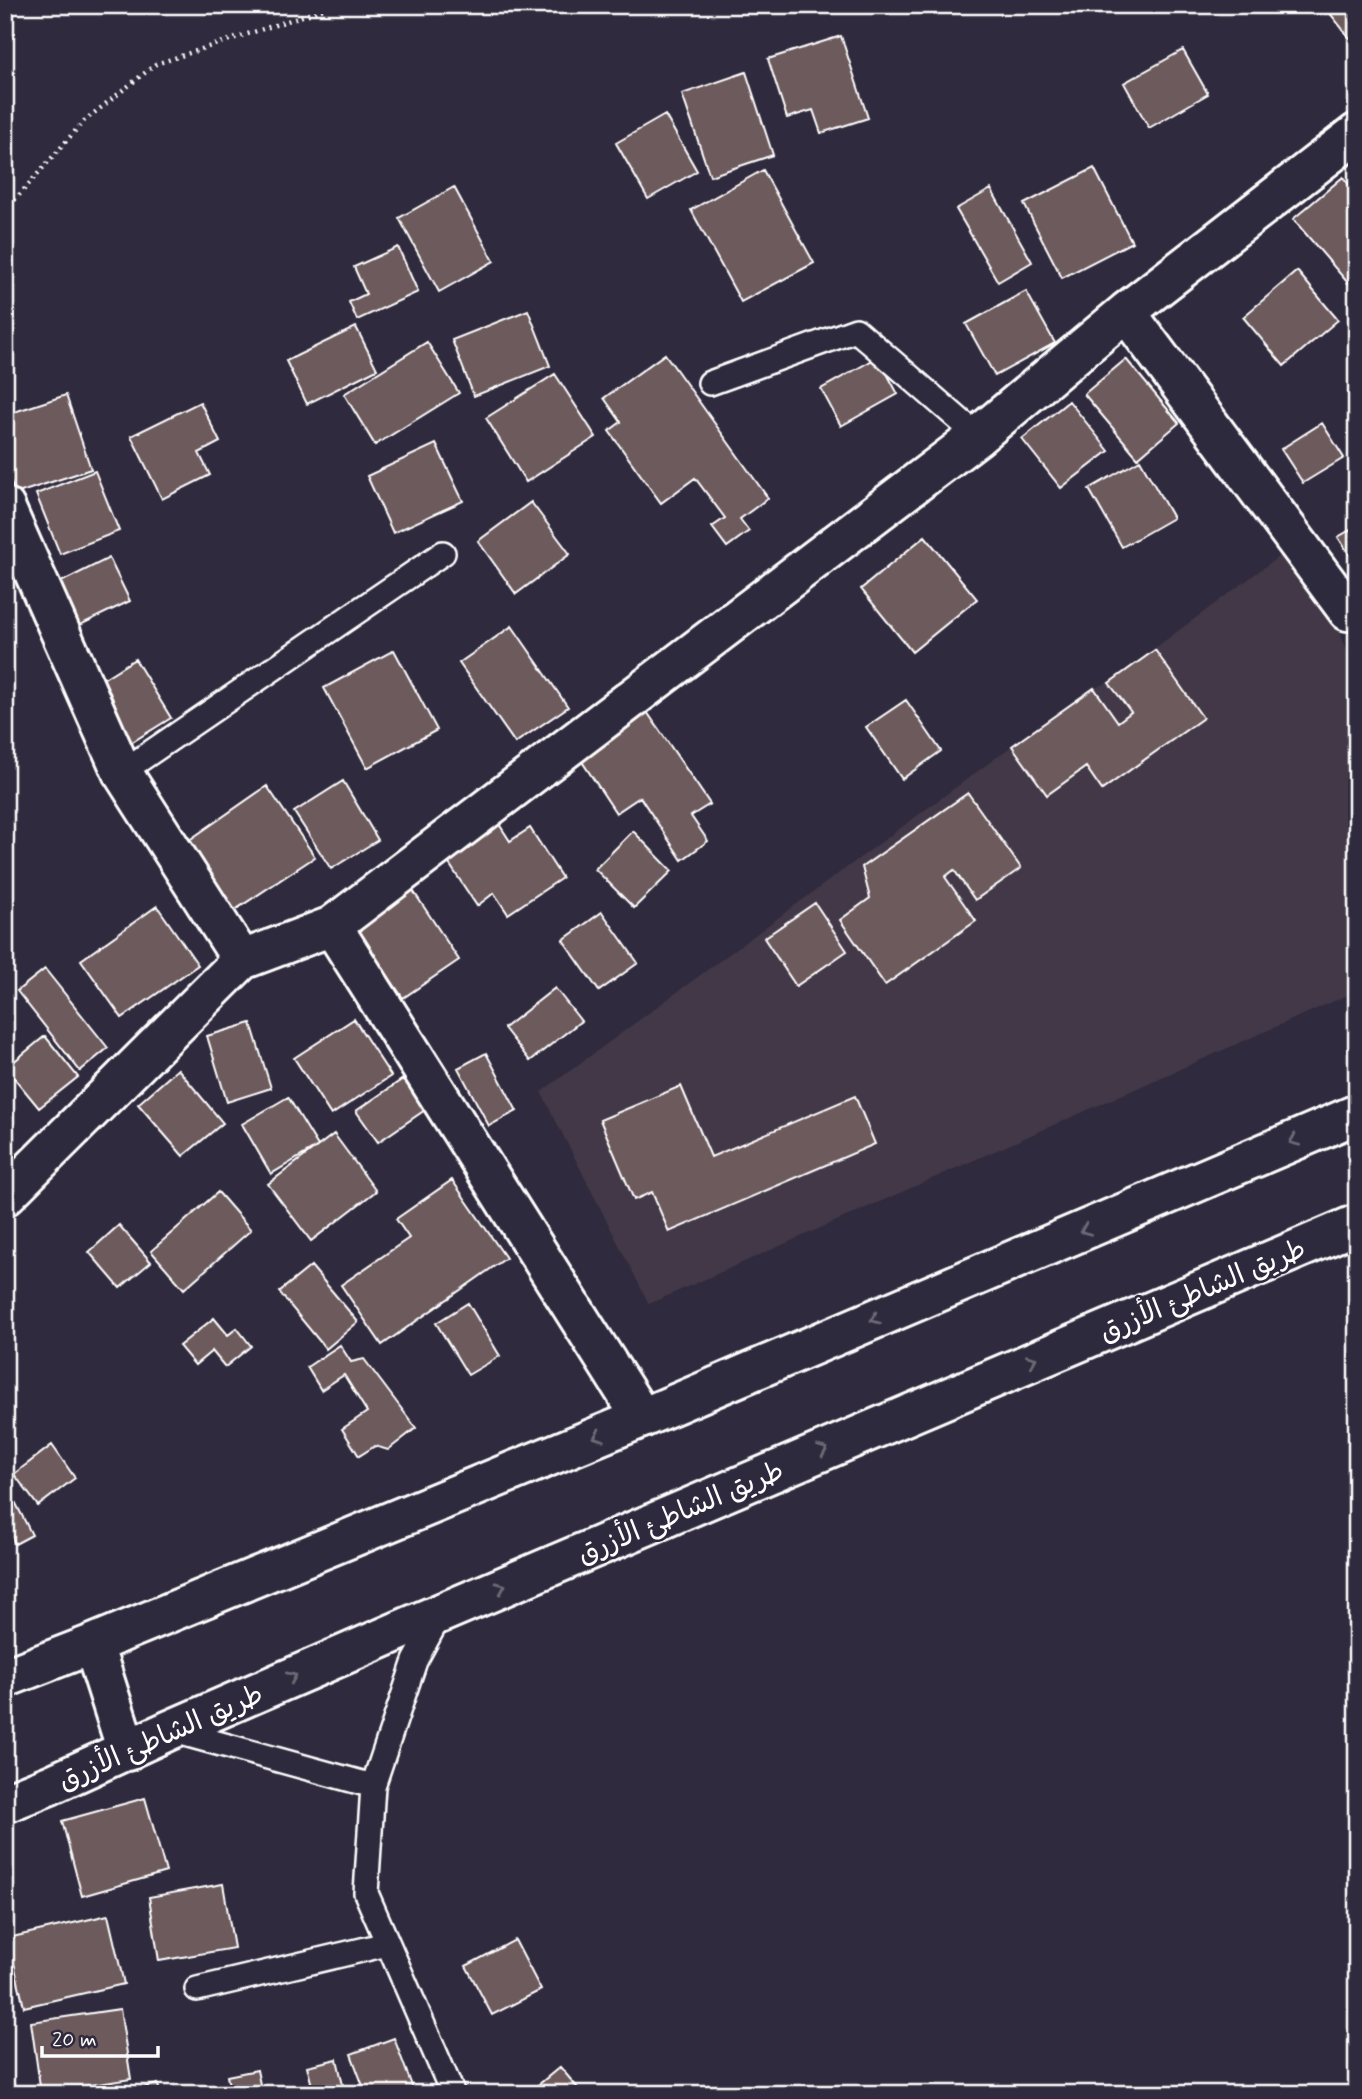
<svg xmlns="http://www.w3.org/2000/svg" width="1362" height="2099" font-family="Mynerve,'Playpen Sans Arabic',sans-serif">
  <rect width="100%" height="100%" fill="#2f2a3d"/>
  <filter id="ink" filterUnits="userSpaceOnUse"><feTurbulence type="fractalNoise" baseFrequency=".0143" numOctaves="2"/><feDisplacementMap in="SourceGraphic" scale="14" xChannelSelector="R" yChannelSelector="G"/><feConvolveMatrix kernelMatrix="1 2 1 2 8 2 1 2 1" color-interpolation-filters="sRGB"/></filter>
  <g filter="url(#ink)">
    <path fill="#423846" d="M1305 537 1357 678V991L649 1304 541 1092 1012 746 1094 688 1109 682Z"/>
    <path fill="#6d5a5b" stroke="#fff" stroke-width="2" d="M1337 5H1357V47L1329 12Z
      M841 36 868 118 821 133 813 110 787 118 768 59Z
      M1183 50 1208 94 1149 128 1124 83Z
      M746 72 773 155 710 176 682 94Z
      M665 115 697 171 648 199 616 143Z
      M1094 168 1132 242 1062 278 1024 204Z
      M763 170 814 263 741 302 691 210Z
      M1343 177 1357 194V275L1348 283 1293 219Z
      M454 187 494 261 439 292 399 218Z
      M991 189 1032 262 998 282 956 209Z
      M398 247 418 292 357 320 349 302 366 294 354 267Z
      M1297 271 1338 320 1284 366 1243 317Z
      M1026 291 1055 343 995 376 966 324Z
      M528 310 550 366 474 396 452 340Z
      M356 327 377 369 307 404 286 361Z
      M427 342 459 393 375 445 344 394Z
      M665 354 768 498 740 519 749 531 727 547 712 527 725 518 695 478 661 503 609 431 621 422 604 398Z
      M878 357 898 394 841 426 821 389Z
      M1126 359 1179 423 1138 458 1084 394Z
      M555 374 596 437 526 482 486 418Z
      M66 395 91 469 15 494 5 464V415Z
      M1069 401 1109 451 1061 488 1022 439Z
      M200 402 220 442 199 453 210 475 162 499 131 436Z
      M1322 423 1344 458 1303 483 1281 449Z
      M436 444 463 501 393 533 367 476Z
      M1140 460 1173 518 1122 547 1089 489Z
      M95 471 119 531 60 554 36 494Z
      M531 502 570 554 516 594 478 541Z
      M1357 526V557L1353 560 1338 537Z
      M925 536 977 599 912 652 861 589Z
      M109 558 130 601 74 628 53 586Z
      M512 626 568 707 515 743 459 663Z
      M394 650 437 730 367 768 324 688Z
      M1155 650 1203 718 1102 790 1086 767 1047 795 1012 746 1094 688 1118 722 1131 712 1109 683Z
      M135 659 171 718 129 744 93 685Z
      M906 700 941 751 902 779 866 727Z
      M643 706 710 804 691 816 708 841 682 860 640 797 616 813 575 751Z
      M343 781 378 840 331 869 294 812Z
      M267 786 315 857 229 914 185 843Z
      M968 793 1021 868 975 900 954 870 945 877 976 921 885 985 840 920 870 898 862 867Z
      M499 824 510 841 530 828 562 878 508 914 494 893 477 906 446 859Z
      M633 831 672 871 634 908 595 869Z
      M410 886 459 960 403 998 353 925Z
      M815 903 847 951 796 986 764 938Z
      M157 906 198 965 122 1018 81 960Z
      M602 912 638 963 599 991 563 940Z
      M45 969 108 1048 80 1071 17 991Z
      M555 988 581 1021 530 1061 504 1028Z
      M354 1019 391 1076 331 1115 294 1058Z
      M251 1023 271 1088 227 1102 207 1036Z
      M45 1036 78 1077 39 1108 6 1068Z
      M486 1053 517 1111 489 1126 458 1068Z
      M178 1069 223 1123 183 1156 138 1104Z
      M403 1079 425 1110 378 1142 356 1111Z
      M681 1086 711 1157 855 1096 875 1144 669 1232 652 1192 634 1200 600 1120Z
      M288 1097 318 1146 271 1174 242 1124Z
      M334 1134 376 1191 311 1241 268 1184Z
      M452 1180 506 1258 382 1345 341 1285 409 1238 396 1219Z
      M218 1192 251 1230 184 1289 151 1251Z
      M119 1225 151 1262 120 1288 89 1252Z
      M311 1266 358 1322 326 1349 279 1292Z
      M468 1303 500 1356 468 1375 436 1323Z
      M214 1318 228 1335 237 1328 251 1346 225 1367 212 1351 195 1365 179 1346Z
      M340 1345 351 1362 364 1359 416 1428 388 1450 375 1446 359 1456 342 1429 367 1412 344 1375 321 1390 307 1367Z
      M52 1445 75 1478 38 1506 14 1474Z
      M7 1486 32 1535 15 1544 10 1533 5 1535V1487Z
      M145 1798 166 1872 82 1896 62 1821Z
      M223 1884 234 1948 159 1961 149 1897Z
      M108 1915 124 1984 24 2007 8 1938Z
      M515 1940 541 1990 492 2015 466 1966Z
      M120 2009 131 2079 41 2093 31 2022Z
      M394 2038 415 2094H366L351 2054Z
      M337 2059 345 2094H314L307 2066Z
      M560 2067 583 2094H527Z
      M257 2070 262 2094H213L230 2090 227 2076Z
      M158 2084 160 2094H124V2092Z"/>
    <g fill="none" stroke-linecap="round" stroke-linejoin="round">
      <g stroke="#fff" stroke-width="28">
        <path id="service" d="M710 383 856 330 978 436
          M122 772 443 553
          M170 1730 373 1786 366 1893 453 2094
          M373 1786 415 1661 441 1613
          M197 1989 387 1944"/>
      </g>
      <g stroke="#fff" stroke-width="44">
        <path id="minor" d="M1126 312 1348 611 1357 607
          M5 507 122 772 242 960
          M332 926 642 1418
          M5 1196 242 960 332 926 978 436 1126 312 1357 133"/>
      </g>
      <g stroke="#fff" stroke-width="44">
        <path id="secondary" d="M93 1644 127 1751
          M5 1678 93 1644 642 1418 1357 1114
          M5 1803 50 1785 170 1730 408 1627 1357 1224"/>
      </g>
      <path stroke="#fff" stroke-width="4.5" stroke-dasharray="2 5" stroke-linecap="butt" d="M5 211 84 121 156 64 327 8 329 5"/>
      <use href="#service" stroke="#2f2a3d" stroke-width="23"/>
      <use href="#minor" stroke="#2f2a3d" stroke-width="38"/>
      <use href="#secondary" stroke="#2f2a3d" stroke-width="38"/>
    </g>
    <defs><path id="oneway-chevron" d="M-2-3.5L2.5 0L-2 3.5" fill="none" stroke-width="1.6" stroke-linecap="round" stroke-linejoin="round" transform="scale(1.75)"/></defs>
    <g stroke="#6d6a77">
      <use href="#oneway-chevron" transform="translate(1294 1141) rotate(157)"/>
      <use href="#oneway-chevron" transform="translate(1085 1230) rotate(157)"/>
      <use href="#oneway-chevron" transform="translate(875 1319) rotate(157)"/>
      <use href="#oneway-chevron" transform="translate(1032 1360) rotate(-23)"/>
      <use href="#oneway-chevron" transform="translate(598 1436) rotate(158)"/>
      <use href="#oneway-chevron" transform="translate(823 1450) rotate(-23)"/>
      <use href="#oneway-chevron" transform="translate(501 1587) rotate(-23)"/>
      <use href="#oneway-chevron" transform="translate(292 1677) rotate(-24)"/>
    </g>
  </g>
  <g text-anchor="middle" stroke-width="5" stroke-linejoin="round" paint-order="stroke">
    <g font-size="28" fill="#fff" stroke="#2f2a3d">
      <text transform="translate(1202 1289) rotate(-23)" y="10">طريق الشاطئ الأزرق</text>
      <text transform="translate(680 1511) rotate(-23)" y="10">طريق الشاطئ الأزرق</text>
      <text transform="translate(160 1736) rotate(-24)" y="10">طريق الشاطئ الأزرق</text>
    </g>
  </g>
  <rect width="1362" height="2099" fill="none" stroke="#2f2a3d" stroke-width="28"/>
  <rect x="14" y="14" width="1334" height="2071" fill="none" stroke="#fff" stroke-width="2.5" filter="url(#ink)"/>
  <path d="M42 2046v10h116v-10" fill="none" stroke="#ffffff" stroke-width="3.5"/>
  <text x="52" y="2046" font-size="21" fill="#ffffff" stroke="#2f2a3d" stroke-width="5" paint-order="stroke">20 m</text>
</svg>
